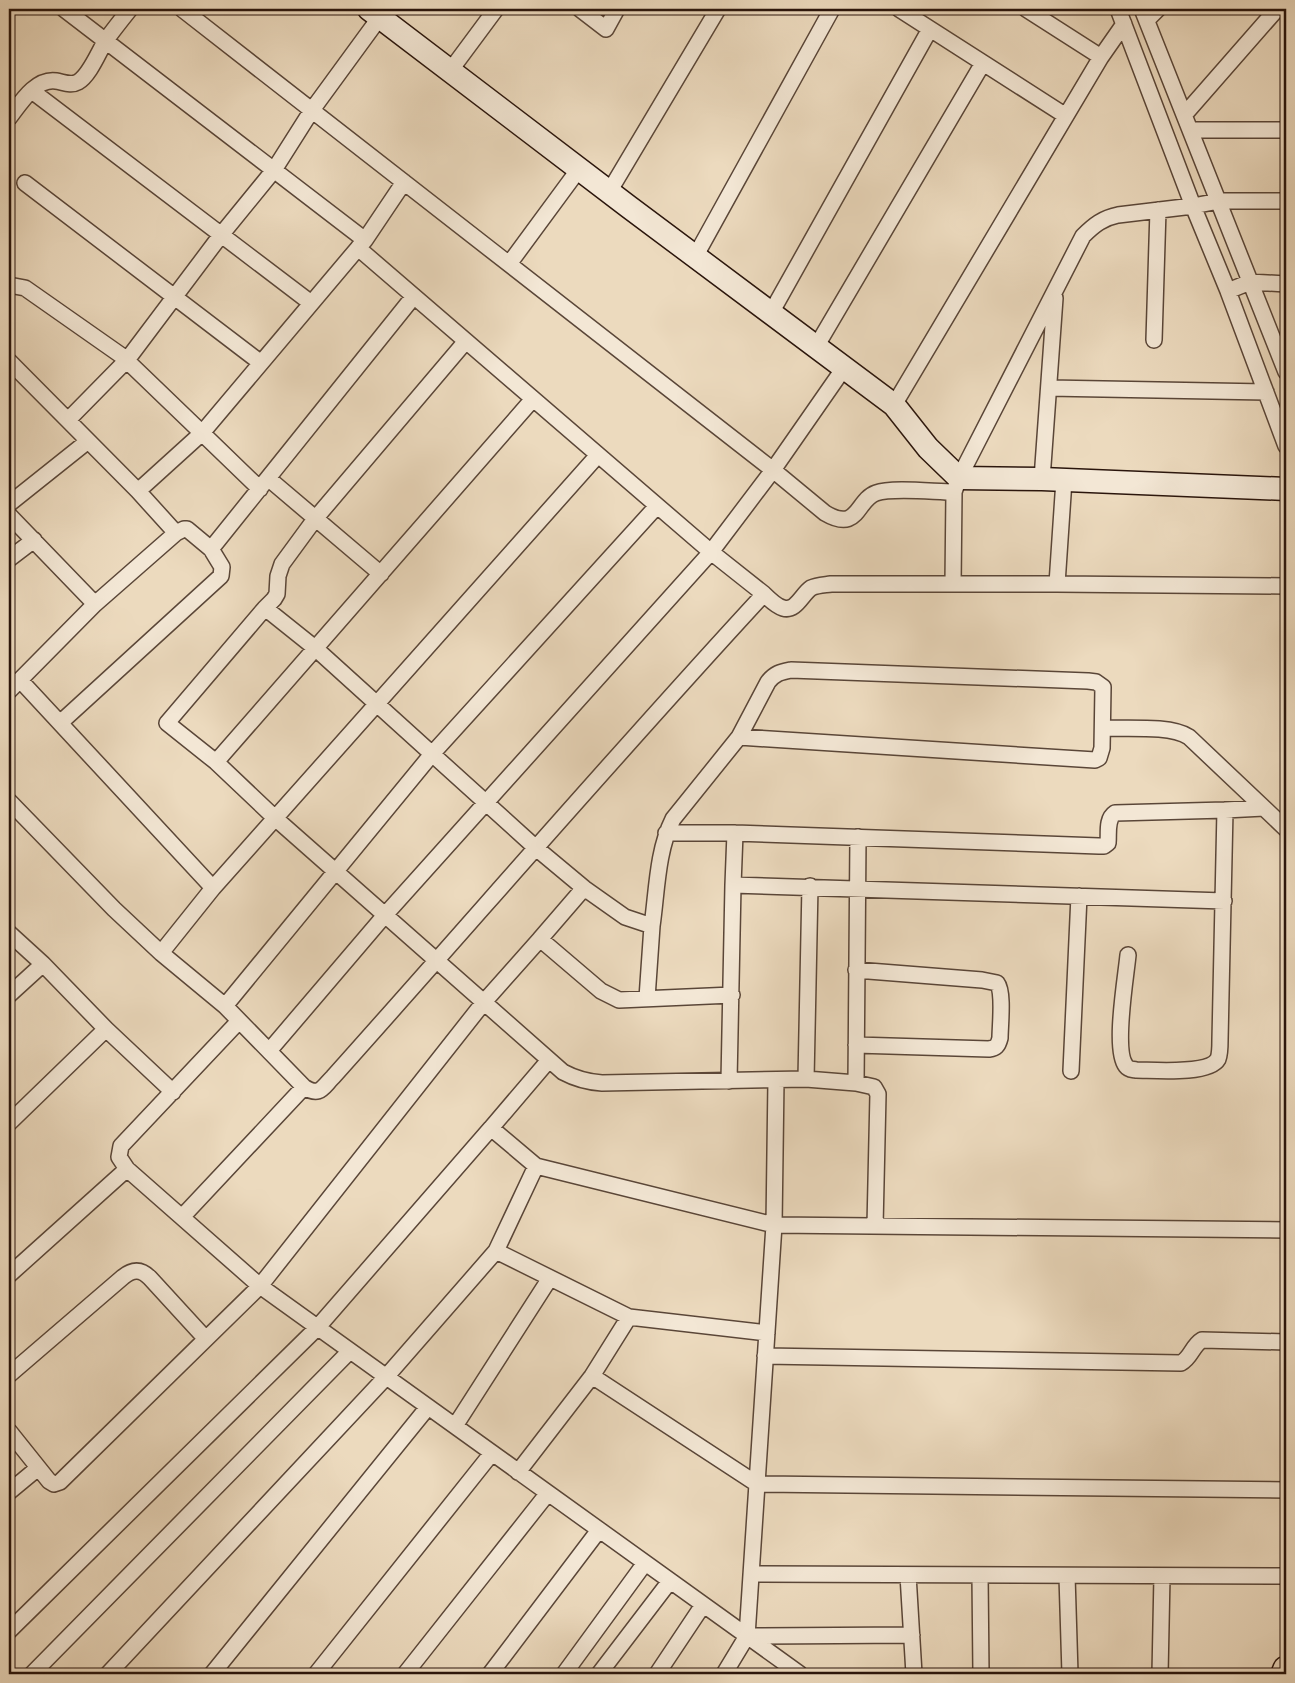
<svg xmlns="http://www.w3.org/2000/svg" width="1295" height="1683" font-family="'IM FELL Double Pica',serif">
  <rect width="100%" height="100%" fill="#ecdabe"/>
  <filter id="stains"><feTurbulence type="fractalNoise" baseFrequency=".004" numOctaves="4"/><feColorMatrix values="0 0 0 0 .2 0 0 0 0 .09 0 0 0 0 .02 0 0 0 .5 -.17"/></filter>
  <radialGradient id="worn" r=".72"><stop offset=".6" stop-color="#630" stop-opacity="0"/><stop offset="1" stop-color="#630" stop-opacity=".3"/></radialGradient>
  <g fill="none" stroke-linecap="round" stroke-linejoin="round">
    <g stroke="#5a4638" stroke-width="18">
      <path id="street" d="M64 9 365 240 358 248
        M182 9 773 470 825 513C859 533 856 500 876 493 892 487 935 492 954 492
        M580 9 606 29 617 9
        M899 9 1066 116
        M1026 9 1101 57
        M1118 9 1193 206 1228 291 1286 446
        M1142 9 1286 372
        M1147 20 1158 9
        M450 71 496 9
        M32 91 311 303
        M1185 114 1277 9
        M9 118C20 104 35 78 56 81 63 82 71 86 78 82 90 75 99 51 106 40 114 29 122 19 130 9
        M1191 130H1286
        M25 183 261 363
        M609 192 718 9
        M365 240 404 182
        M695 257 832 9
        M509 264 579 169
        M9 285 25 288 122 356 202 433 358 248 711 552 764 594C617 753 477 916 333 1077 322 1088 320 1097 304 1087L182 1217
        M1228 291 1250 282 1286 284
        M771 313 930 29
        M1154 340 1158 210
        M816 347 983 63
        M9 361 138 491 176 533 95 604 9 691
        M1049 388 1266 392
        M533 399 216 762 275 818 563 1072C576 1079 587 1082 602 1083L806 1079 856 1083
        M894 405 1101 57 1124 24
        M68 420 127 360 221 235 274 170 312 110 380 17
        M269 479 381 574
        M1042 479 1055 298
        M138 491 202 433 260 489
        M9 504 88 441
        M9 515 95 604
        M176 533 184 529H187L211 549 414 296
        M9 559 34 540
        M953 584 954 492 959 478 1083 236C1094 225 1103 218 1118 215L1193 206 1219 201H1286
        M1057 584 1064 480
        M764 594C769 599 776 606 783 608 796 612 802 594 811 588 817 585 824 585 831 584H1057L1286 586
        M265 608 315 648 536 848 584 888 625 917 652 926 647 998
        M20 680 213 888
        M60 723 221 576 222 567 211 549
        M1103 728C1126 729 1171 725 1189 737L1264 808
        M216 762 167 723 265 608 274 599 277 594 278 576 282 564 315 519 466 341
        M9 801 114 909 161 953 225 1006 304 1087
        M666 833H735L1099 846H1104L1108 843C1109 833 1106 819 1115 813L1225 810
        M858 837 856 1083 874 1087 878 1094 875 1226
        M733 885 735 833
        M652 926C657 891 657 851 673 819L739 737 768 682C775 673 781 672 791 670L1088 681 1096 682 1103 687 1102 748 1099 758 1095 760 739 737
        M9 933 43 964 106 1029 9 1123
        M540 939 584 888
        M161 953 213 888 598 455
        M1128 955C1126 977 1113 1050 1126 1066 1129 1070 1132 1069 1136 1070 1153 1070 1209 1075 1218 1059 1220 1054 1220 1046 1220 1040L1225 810 1264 808 1286 829
        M9 995 43 964
        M225 1006 432 754 657 506
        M106 1029 173 1092
        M856 1045 989 1049C996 1048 998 1046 1000 1038 1000 1026 1004 992 997 983L982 980 856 970
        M269 1051 385 915 711 552 773 470 844 368
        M1071 1071 1079 896
        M806 1079 810 886
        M729 1081 733 885 1224 901
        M491 1128 549 1060
        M127 1169 119 1157 121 1146 239 1021
        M496 1251 629 1317 767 1333
        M9 1275 127 1169 260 1286 800 1674
        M765 1356 1181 1363C1191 1358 1192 1346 1202 1340L1286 1342
        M9 1375 123 1277C133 1269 141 1269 150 1278L205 1338
        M592 1376 757 1484 1286 1490
        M455 1426 550 1278
        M9 1431 49 1481 54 1484 60 1482 260 1286 484 1002 540 939 601 991 619 1000 732 995
        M518 1472 592 1376 629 1317
        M9 1492 38 1468
        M751 1574 1286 1576
        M908 1575 914 1674
        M980 1575 981 1674
        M1067 1576 1070 1674
        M9 1631 317 1328 491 1128 536 1166 774 1225 1286 1230
        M747 1636 912 1635
        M32 1674 350 1351
        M108 1674 386 1377 496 1251 536 1166
        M212 1674 428 1407
        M316 1674 492 1453
        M405 1674 548 1493
        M490 1674 599 1530
        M564 1674 645 1563
        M599 1674 670 1581
        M657 1674 703 1605
        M724 1674 747 1636 774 1225 776 1080
        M1160 1674 1162 1576"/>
    </g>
    <g stroke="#2a150c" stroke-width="25">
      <path id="secondary" d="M369 9 629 207 894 405 928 448 959 478 1042 479 1286 489"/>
    </g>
    <g stroke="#2a150c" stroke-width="28">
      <path id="primary" d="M1284 1674 1286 1669"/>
    </g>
    <use href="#street" stroke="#f3e7d5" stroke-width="15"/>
    <use href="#secondary" stroke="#f3e7d5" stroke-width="22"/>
    <use href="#primary" stroke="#ecdabe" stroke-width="25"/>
  </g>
  <rect width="1295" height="1683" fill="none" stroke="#ecdabe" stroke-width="30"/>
  <rect x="10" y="10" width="1275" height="1663" fill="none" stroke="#2a150c" stroke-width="2.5"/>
  <rect x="15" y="15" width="1265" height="1653" fill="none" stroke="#2a150c"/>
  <rect width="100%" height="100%" filter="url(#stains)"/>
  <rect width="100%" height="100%" fill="url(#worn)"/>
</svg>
